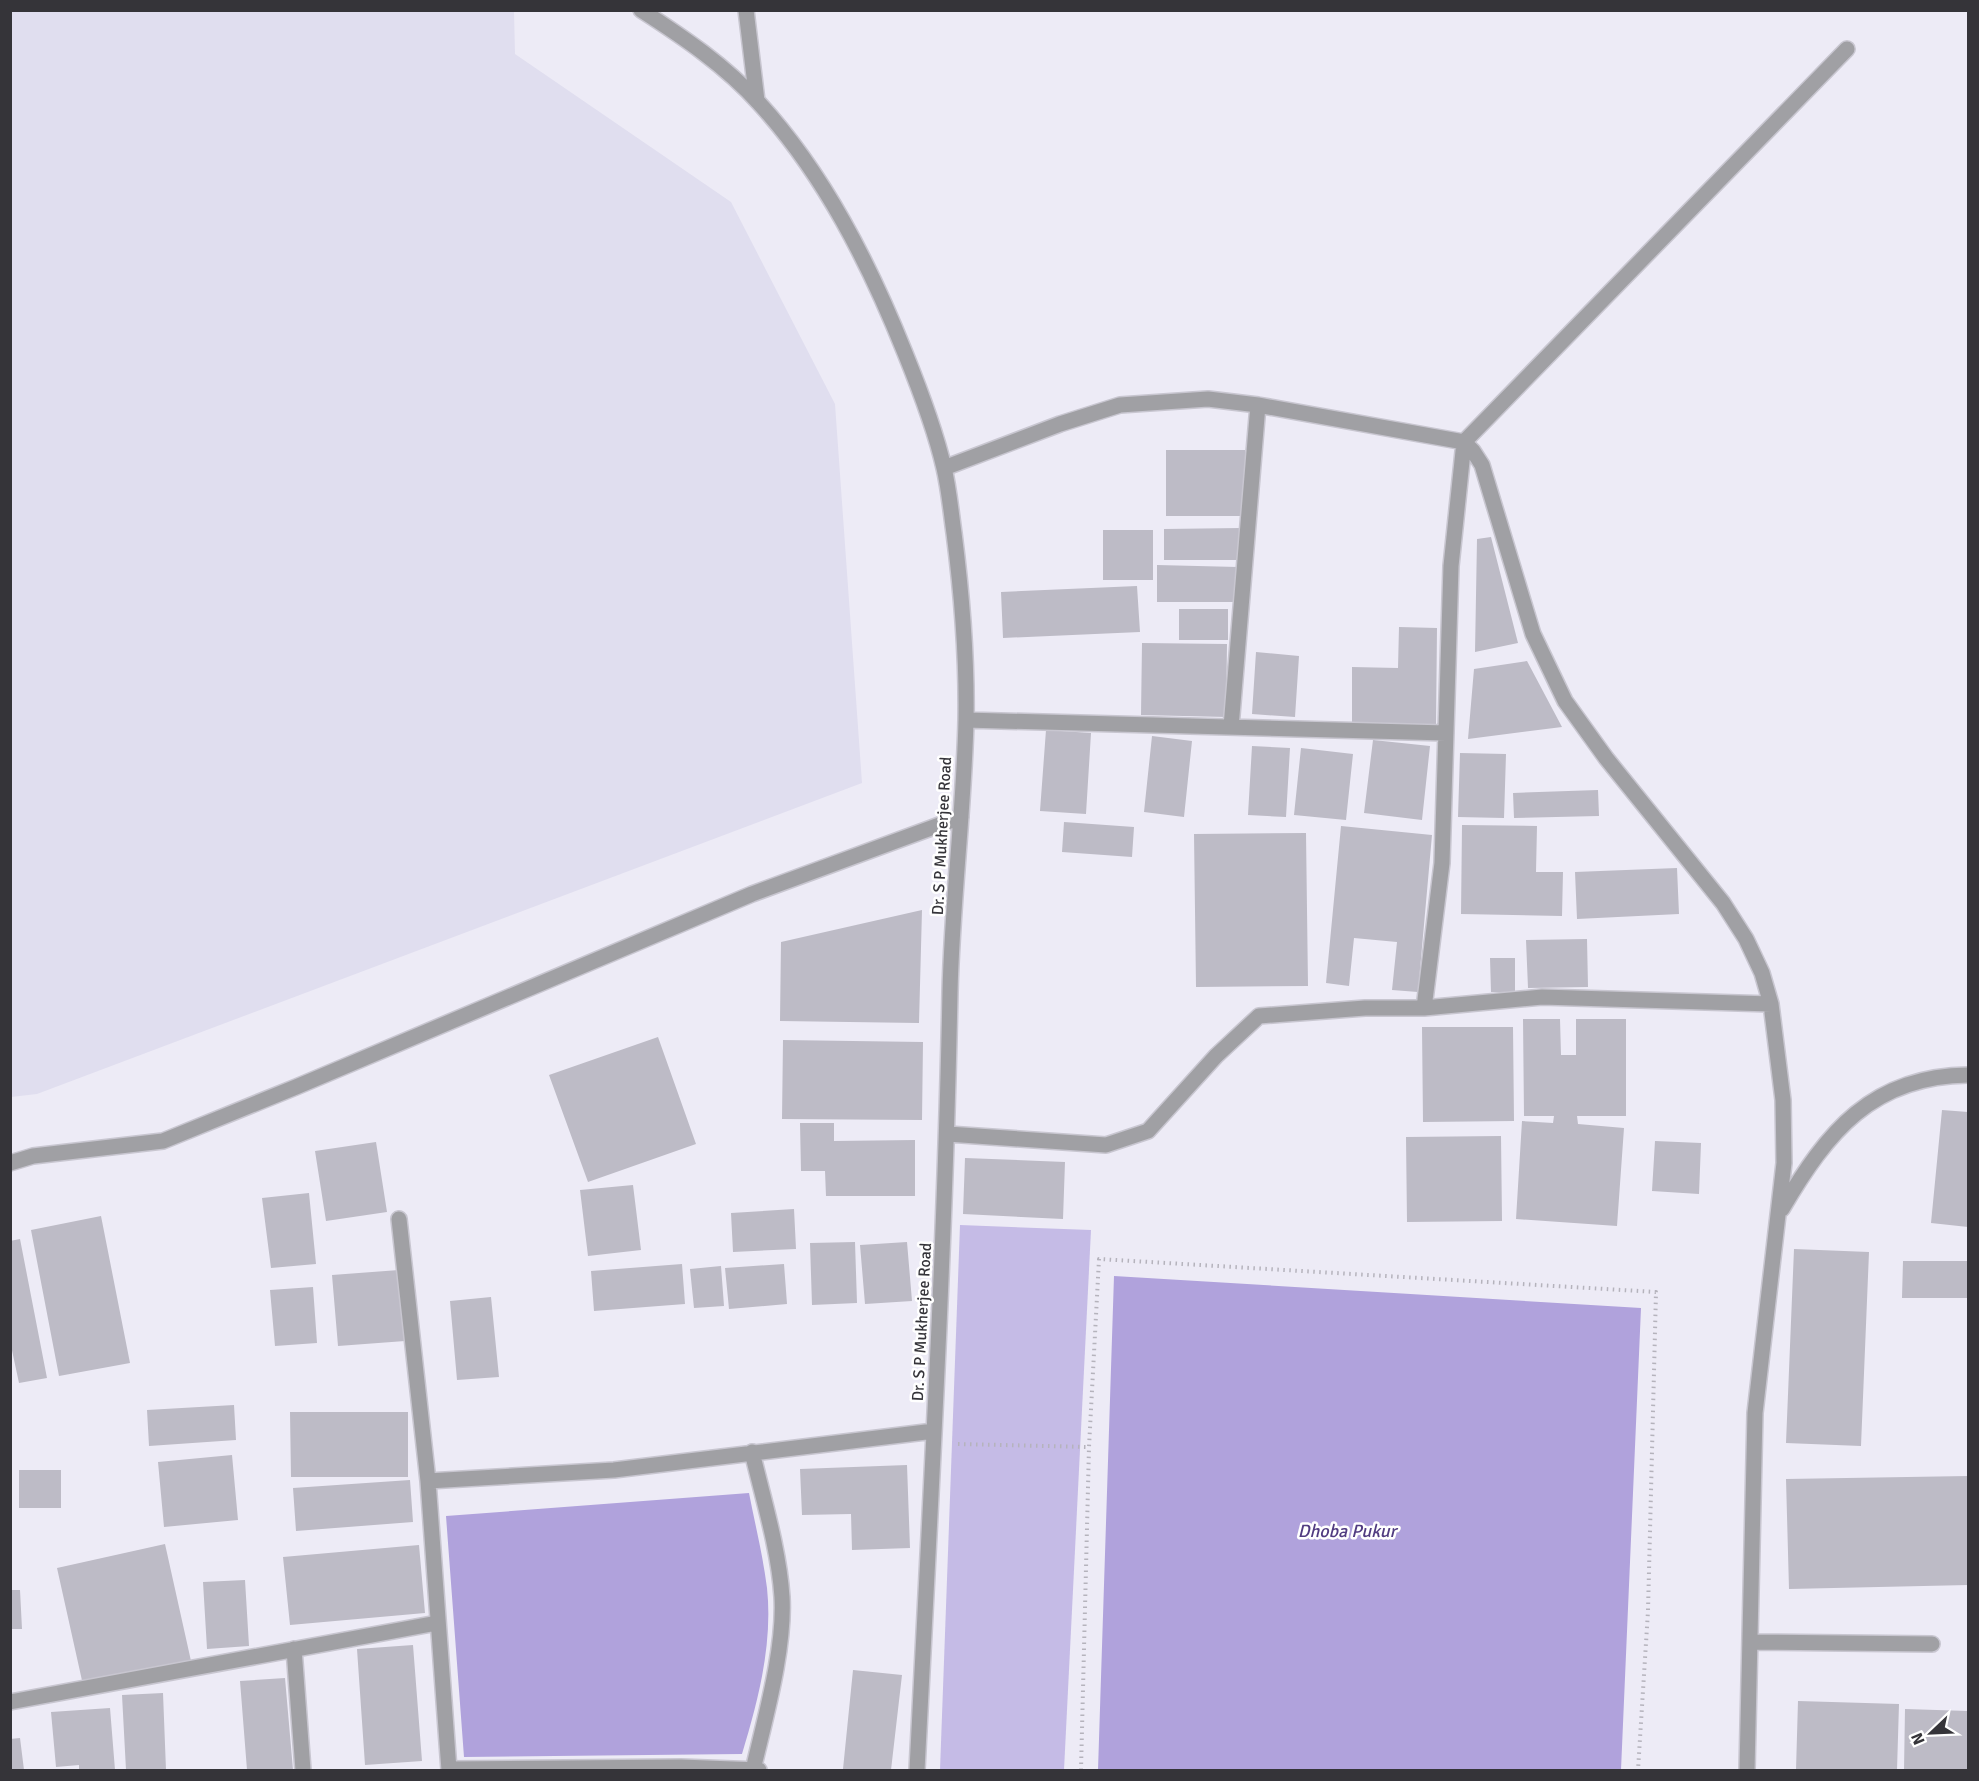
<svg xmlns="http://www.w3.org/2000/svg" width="1979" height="1781" font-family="Signika,sans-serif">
  <rect width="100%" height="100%" fill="#edebf6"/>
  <path fill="#e0deef" d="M10 11H514L515 54 731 202 835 404 862 783 37 1094 11 1097Z"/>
  <path fill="#c5bbe6" d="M960 1225 1091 1230 1064 1770H940Z"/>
  <path fill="#b0a2dc" d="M1114 1276 1641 1308 1621 1770H1098Z
    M749 1493C755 1524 763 1556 767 1588 773 1644 758 1701 742 1754L464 1757 446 1516Z"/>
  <path fill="#bdbbc6" d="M1166 450H1245V516H1166Z
    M1241 528V560H1164V529Z
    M1103 530H1153V580H1103Z
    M1491 537 1518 643 1475 652 1477 539Z
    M1157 565 1238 567 1235 602H1157Z
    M1137 586 1140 632 1003 638 1001 592Z
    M1179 609H1228V640H1179Z
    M1399 627 1437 628 1436 726 1352 725V667L1398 668Z
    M1142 643 1227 644 1226 717 1141 715Z
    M1256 652 1299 656 1295 717 1252 714Z
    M1527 661 1562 727 1468 739 1474 669Z
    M1046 730 1091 733 1086 814 1040 811Z
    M1152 736 1192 741 1184 817 1144 812Z
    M1373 740 1430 746 1422 820 1364 813Z
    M1252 746 1290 748 1286 817 1248 815Z
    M1301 748 1353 754 1346 820 1294 815Z
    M1460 753 1506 754 1504 818 1458 817Z
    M1598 790 1599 816 1514 818 1513 793Z
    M1064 822 1134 827 1132 857 1062 852Z
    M1462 825 1537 826 1536 872H1563L1562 916 1461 914Z
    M1341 826 1432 835 1418 992 1392 990 1397 942 1354 938 1349 986 1326 983Z
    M1306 833 1308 986 1196 987 1194 834Z
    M1677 868 1679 914 1577 919 1575 872Z
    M922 910 919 1023 780 1021 781 942Z
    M1587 939 1588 987 1528 988 1526 940Z
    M1490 958H1515V992H1491Z
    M1523 1019H1560L1561 1055H1576V1019H1626V1116H1577L1578 1124 1624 1128 1617 1226 1516 1219 1522 1121 1553 1123 1554 1116H1524Z
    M1422 1027H1513L1514 1121 1423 1122Z
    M658 1037 696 1144 588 1182 549 1075Z
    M783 1040 923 1042 922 1120 782 1119Z
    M1942 1110 1968 1112V1227L1931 1223Z
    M800 1123H834V1141L915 1140V1196H826L825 1171H801Z
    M1501 1136 1502 1221 1407 1222 1406 1137Z
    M1655 1141 1701 1143 1699 1194 1652 1191Z
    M376 1142 387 1212 326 1221 315 1151Z
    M965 1158 1065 1162 1063 1219 963 1214Z
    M633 1185 641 1250 588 1256 580 1190Z
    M309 1193 316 1264 271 1268 262 1198Z
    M794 1209 796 1249 733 1252 731 1213Z
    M101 1216 130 1363 59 1376 31 1230Z
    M20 1239 47 1378 19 1383 10 1341V1241Z
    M855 1242 857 1303 812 1305 810 1243Z
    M907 1242 912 1301 865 1304 860 1245Z
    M1794 1249 1869 1252 1861 1446 1786 1443Z
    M1903 1261H1968V1298H1902Z
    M682 1264 685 1304 594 1311 591 1271Z
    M784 1264 787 1304 729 1309 725 1268Z
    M721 1266 724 1306 694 1308 690 1269Z
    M399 1270 405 1341 338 1346 332 1275Z
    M313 1287 317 1343 275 1346 270 1290Z
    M491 1297 499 1377 457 1380 450 1301Z
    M234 1405 236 1440 149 1446 147 1410Z
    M290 1412H408V1477H291Z
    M232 1455 238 1520 164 1527 158 1462Z
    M907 1465 910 1548 852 1550 851 1514 802 1515 800 1469Z
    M19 1470H61V1508H19Z
    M1968 1476V1585L1789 1589 1786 1479Z
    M410 1480 413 1522 296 1531 293 1488Z
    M165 1544 191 1661 83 1685 57 1568Z
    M419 1545 425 1613 290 1625 283 1557Z
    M245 1580 249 1646 207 1649 203 1582Z
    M10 1590H20L22 1629H10Z
    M413 1645 422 1761 365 1765 357 1649Z
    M853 1670 902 1675 891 1770 843 1769Z
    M285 1678 293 1770H247L240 1681Z
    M163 1693 166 1770H126L122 1695Z
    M1798 1701 1899 1704 1897 1770H1796Z
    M110 1708 115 1770H79V1765L56 1767 51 1712Z
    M1905 1709 1968 1711V1770H1904Z
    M20 1738 24 1770H10V1739Z"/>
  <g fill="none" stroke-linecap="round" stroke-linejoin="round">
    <g stroke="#c8c6d0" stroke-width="18">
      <path id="minor" d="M641 10C683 37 726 66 759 103 824 174 869 263 905 353 920 390 935 429 944 468 949 489 951 512 954 533 962 595 967 658 966 720 964 811 952 901 950 992 945 1252 930 1511 917 1770
        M746 10 757 101
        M944 468 1060 424 1120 405 1208 399 1258 405 1464 442 1473 451 1482 465 1533 634 1565 701 1606 758 1723 903 1746 939 1762 973 1771 1004 1783 1100 1784 1163 1755 1413 1747 1770
        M966 720 1446 733
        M1231 727 1258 405
        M1424 1008 1442 863 1451 566 1464 442 1847 49
        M948 1134 1106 1145 1148 1131 1216 1056 1259 1016 1365 1008H1424L1542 997 1771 1004
        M10 1163 33 1156 163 1141 296 1087 752 894 961 817
        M1782 1209C1827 1132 1872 1076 1968 1075
        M399 1219 428 1481
        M752 1452C763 1498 779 1550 782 1597 785 1649 765 1718 753 1770
        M1750 1642 1932 1644
        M294 1649 303 1770
        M10 1702 437 1623
        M449 1769 681 1767 759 1770
        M449 1770 428 1481 614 1470 934 1431"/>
    </g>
    <path stroke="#b5b3bc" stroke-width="4" stroke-dasharray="1.5 4.5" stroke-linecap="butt" d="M958 1444 1089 1447
      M1081 1770 1089 1447 1099 1259 1656 1292 1648 1611 1638 1770"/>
    <use href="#minor" stroke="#a0a0a4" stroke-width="15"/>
  </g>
  <g text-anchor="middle" stroke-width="5" stroke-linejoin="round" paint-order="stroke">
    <g font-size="16" fill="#353439" stroke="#fff">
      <text transform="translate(941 836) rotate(-87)" y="6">Dr. S P Mukherjee Road</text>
      <text transform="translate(921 1322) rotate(-87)" y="6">Dr. S P Mukherjee Road</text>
    </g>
    <g font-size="18" font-style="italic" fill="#513c81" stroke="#fff">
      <text x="1347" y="1537">Dhoba Pukur</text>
    </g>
  </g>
  <rect width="1979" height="1781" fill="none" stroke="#353439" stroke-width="24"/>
  <g transform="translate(1931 1733) rotate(247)" stroke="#ffffff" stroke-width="4.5" paint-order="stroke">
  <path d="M0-4.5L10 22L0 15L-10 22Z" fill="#353439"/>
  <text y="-9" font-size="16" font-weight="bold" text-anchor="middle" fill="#353439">N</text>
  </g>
</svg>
